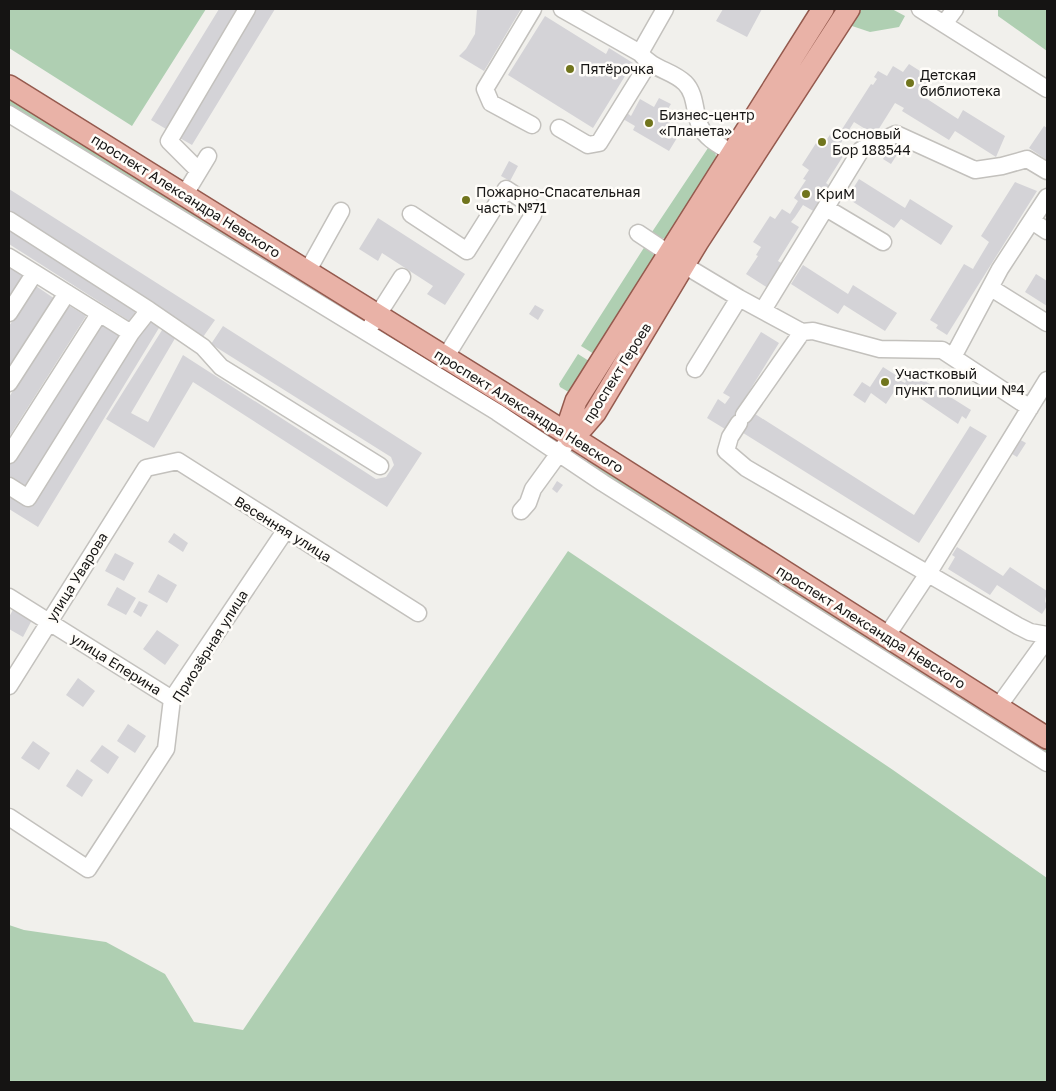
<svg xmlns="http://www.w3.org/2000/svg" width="1056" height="1091" font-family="'Golos Text',sans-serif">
  <rect width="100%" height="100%" fill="#f1f0ec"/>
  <path fill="#afcfb2" d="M9 9H206L132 126 9 48Z
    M857 9H892L905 16 899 27 870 32 849 25Z
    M998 9H1047V51L998 16Z
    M9 98 349 305 341 310 191 215 14 111 9 107Z
    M710 145 714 148 717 160 667 238 658 239 650 235Z
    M647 243 654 252 655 259 594 354 581 346Z
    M578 354 589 361 590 365 572 394 560 387 559 384Z
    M589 457 1047 746V754L597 474 587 461Z
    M568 551 893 770 1047 878V1082H9V925L24 930 106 942 165 974 194 1022 243 1030Z"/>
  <path fill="#d4d3d7" d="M219 9H240L166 129 151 120Z
    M256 9H275L192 145 178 137Z
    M477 9H521L484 71 459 56 466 49 475 34Z
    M723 9H762L747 37 716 21Z
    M545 16 606 54 609 48 633 63 593 128 508 75Z
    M909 64 931 78 921 95 958 119 963 110 1005 136 996 157 955 131 949 140 902 111 904 108 895 103 875 135 854 122 839 146 847 150 826 183 831 187 815 212 803 205 795 217 791 222 799 227 778 261 783 264 768 288 746 274 758 256 756 255 761 247 753 242 770 216 775 219 782 209 790 214 798 201 794 198 806 180 803 179 809 170 802 165 818 140 824 144 831 133 837 137 871 84 873 85 877 79 874 77 878 71 887 76 893 66 903 72Z
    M659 98 671 104 666 112 673 116 668 126 680 133 669 151 633 130 635 126 623 119 627 113 631 116 640 99 654 107Z
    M1044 126 1047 128V160L1029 148Z
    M892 145 900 150 891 164 883 159Z
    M509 161 518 166 510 181 501 176Z
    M859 179 905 208 910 199 953 226 941 245 901 219 894 228 847 198Z
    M1015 182 1037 191 947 335 936 328 938 325 930 320 964 264 973 269 974 267 989 242 981 236Z
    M9 189 215 320 203 337 9 212Z
    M378 218 465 274 445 305 427 294 433 286 382 253 378 261 359 249Z
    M9 227 139 310 131 322 9 244Z
    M803 265 848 294 853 285 897 313 885 331 844 305 838 314 791 284Z
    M9 266 23 275 9 297Z
    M1036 274 1047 281V306L1025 292Z
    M36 286 55 299 9 368V326Z
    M68 305 86 316 9 437V397Z
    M535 305 544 310 538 320 529 314Z
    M150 315 162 323 38 527 9 509V492L28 505Z
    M99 323 121 337 25 486 9 476V465Z
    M223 326 422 453 387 507 193 382 154 448 106 419 164 327 177 335 131 413 148 422 183 355 376 479 386 477 394 465 391 457 211 344Z
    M761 332 779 343 737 411 748 418 752 412 914 515 970 426 987 436 919 543 740 431 743 425 732 418 725 429 707 418 718 399 725 404 730 397 723 393Z
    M883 367 902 379 901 381 905 383 906 381 904 379 909 371 971 410 966 419 962 416 958 424 899 384 886 404 871 393 865 403 853 395 862 382 870 387Z
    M1017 438 1026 443 1017 457 1009 452Z
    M557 481 563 485 557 493 552 489Z
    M174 533 188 543 183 552 168 542Z
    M957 547 1003 576 1010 567 1047 591 1045 601 1047 606 1042 614 997 585 990 595 948 569 955 557 952 555Z
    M115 553 134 563 124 581 105 571Z
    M158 574 177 585 167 603 148 592Z
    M117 587 136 598 126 615 107 605Z
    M139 601 148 605 141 617 133 612Z
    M14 608 33 618 23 637 9 629V617Z
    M157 630 179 645 165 665 143 649Z
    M78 678 95 691 83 707 66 695Z
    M128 724 146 736 135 753 117 741Z
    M33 741 50 753 39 770 21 758Z
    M102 745 119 757 108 774 90 761Z
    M77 769 93 780 82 797 66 786Z"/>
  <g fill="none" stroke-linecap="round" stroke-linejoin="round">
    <g stroke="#c3c1bd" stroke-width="19">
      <path id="minor" d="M562 9 640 53C653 70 672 70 685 83 696 94 694 112 700 126 706 139 721 146 732 153
        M920 9 1047 89
        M944 24 955 9
        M640 53 665 9
        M9 114 497 412 603 483 1047 763
        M532 125 491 103 485 89 533 9
        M559 128 588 145 599 143 648 64
        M199 171 169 141 247 9
        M185 194 208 156
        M826 208 883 242
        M411 214 467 251 506 189 529 204 533 215 445 358
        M9 220 149 310 203 347 221 367 380 466
        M1032 221 1047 231
        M638 233 668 253
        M9 257 131 333 28 498 9 486
        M684 265 739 298 802 332 813 331 880 349 942 350 1030 408
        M307 272 341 211
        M991 288 1047 323
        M763 310 861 150 896 134 975 170 1002 166 1027 159 1047 171
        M9 313 34 274
        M372 324 402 277
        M131 333 149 310
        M953 357 1000 269 1047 197
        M695 369 739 298
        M9 383 67 293
        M744 415 802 332
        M739 423 730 437 726 451 746 468 1018 626 1030 632 1047 635
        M9 455 99 314
        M521 511 528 503 533 489 565 445
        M9 597 172 699
        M886 637 929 572 1047 380
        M9 686 146 468 178 461 418 613
        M998 707 1047 639
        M9 817 88 869 166 749 172 699 285 531"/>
    </g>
    <g stroke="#955a4e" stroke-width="24">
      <path id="major" d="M9 86 506 395 1047 738
        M570 437 583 427 595 413 697 243 849 9
        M570 437V419L576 401 823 9"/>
    </g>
    <use href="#minor" stroke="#fff" stroke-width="16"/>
    <use href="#major" stroke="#e9b2a7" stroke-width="21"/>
  </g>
  <g fill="#71751d" stroke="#fffdf9" stroke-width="2">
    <circle cx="570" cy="69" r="5"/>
    <circle cx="910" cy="83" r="5"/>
    <circle cx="649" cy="123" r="5"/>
    <circle cx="822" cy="142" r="5"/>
    <circle cx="806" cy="194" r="5"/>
    <circle cx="466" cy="200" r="5"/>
    <circle cx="885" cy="382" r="5"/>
  </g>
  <g text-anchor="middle" stroke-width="5" stroke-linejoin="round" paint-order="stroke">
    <g font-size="14" fill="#151413" stroke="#fffdf9" text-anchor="start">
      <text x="580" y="74">Пятёрочка</text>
      <text x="920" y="80">Детская<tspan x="920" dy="16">библиотека</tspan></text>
      <text x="659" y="120">Бизнес-центр<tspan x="659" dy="16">«Планета»</tspan></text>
      <text x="832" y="139">Сосновый<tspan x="832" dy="16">Бор 188544</tspan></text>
      <text x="476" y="197">Пожарно-Спасательная<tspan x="476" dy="16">часть №71</tspan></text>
      <text x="816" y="199">КриМ</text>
      <text x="895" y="379">Участковый<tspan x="895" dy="16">пункт полиции №4</tspan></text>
    </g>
    <g font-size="14" fill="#151413" stroke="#fffdf9">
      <text transform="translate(186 196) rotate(32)" y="5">проспект Александра Невского</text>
      <text transform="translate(617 373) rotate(-58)" y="5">проспект Героев</text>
      <text transform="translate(529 411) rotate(32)" y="5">проспект Александра Невского</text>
      <text transform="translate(283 529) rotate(32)" y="5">Весенняя улица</text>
      <text transform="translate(77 577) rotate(-58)" y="5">улица Уварова</text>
      <text transform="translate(871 627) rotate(32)" y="5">проспект Александра Невского</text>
      <text transform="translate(210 646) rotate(-58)" y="5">Приозёрная улица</text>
      <text transform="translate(116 664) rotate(32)" y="5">улица Еперина</text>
    </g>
  </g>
  <rect width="1056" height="1091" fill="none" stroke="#151413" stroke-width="20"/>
</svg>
